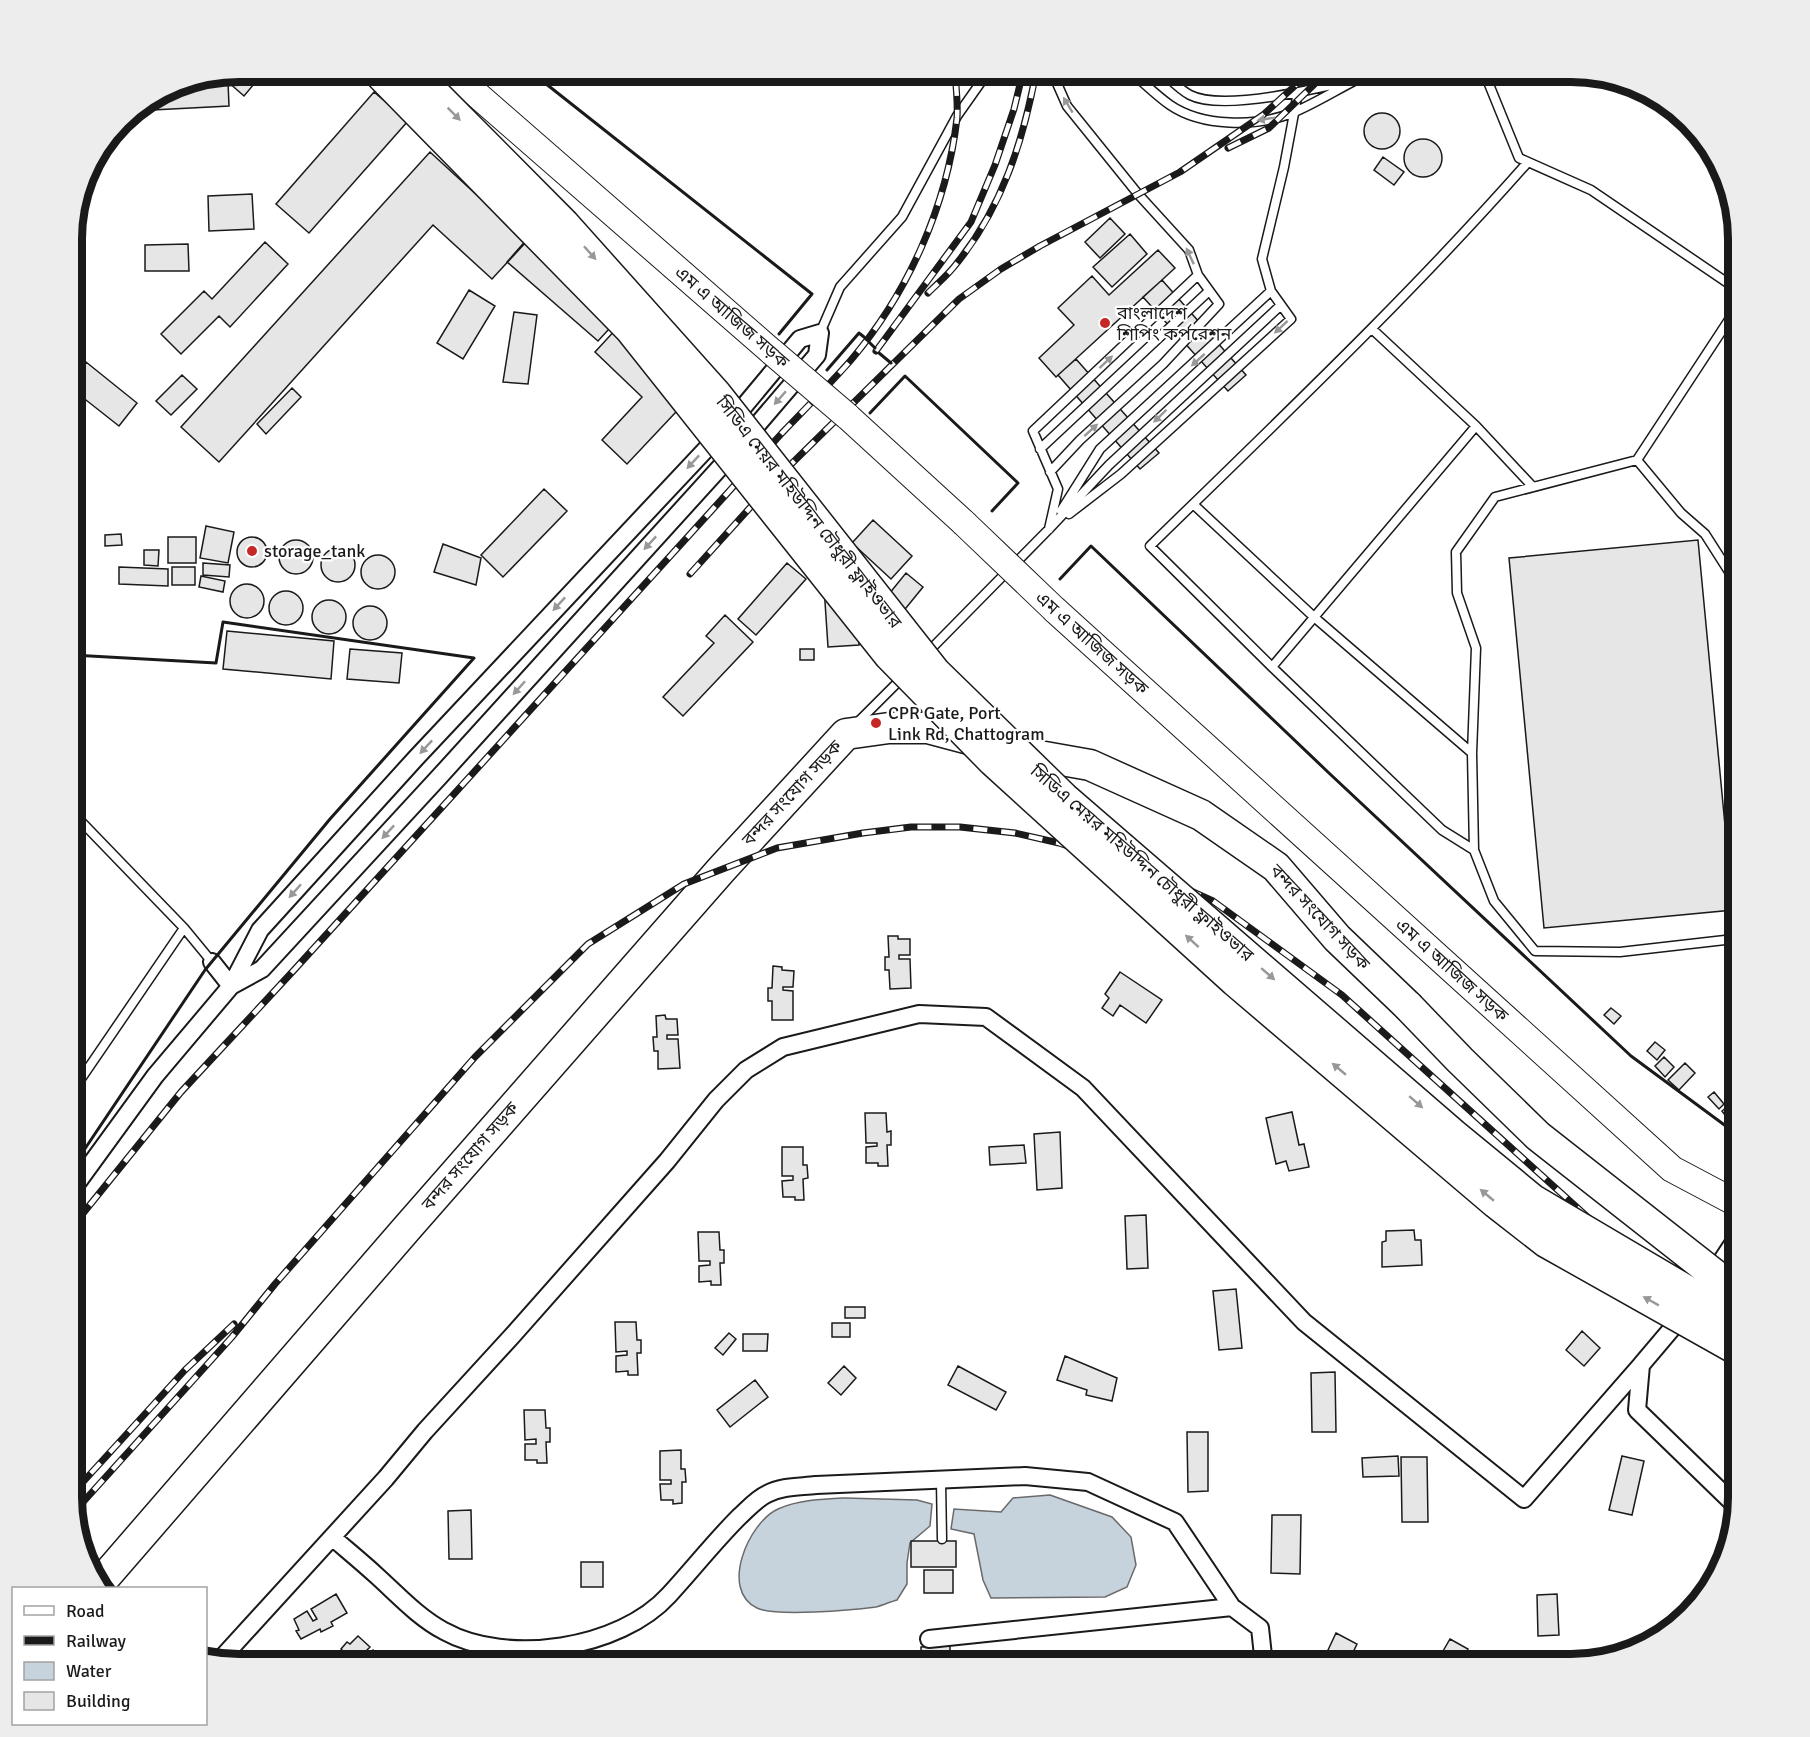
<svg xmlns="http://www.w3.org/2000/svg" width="1810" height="1737" font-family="Signika,'Noto Sans Bengali',sans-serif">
  <rect width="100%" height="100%" fill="#fff"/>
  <path fill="#c6d2dc" stroke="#6a6a6a" stroke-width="1.5" d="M1050 1495 1112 1517 1131 1537 1136 1565 1127 1587 1105 1597 991 1598 983 1580 974 1534 951 1529 954 1509 1001 1512 1013 1498Z
    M845 1498 917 1500 932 1504 930 1526 910 1543 907 1563V1584L897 1600C890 1602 883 1605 876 1607 853 1610 775 1617 757 1608 719 1590 749 1522 778 1509 798 1500 823 1499 845 1498Z"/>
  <path fill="#e6e6e6" stroke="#1a1a1a" stroke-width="1.5" d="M240 72H264L244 96 228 82 229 106 133 111 176 85Z
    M374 92 408 121 309 233 276 204Z
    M1364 131a18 18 0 1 1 36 0a18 18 0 1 1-36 0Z
    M1404 158a19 19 0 1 1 38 0a19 19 0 1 1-38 0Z
    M430 152 527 241 492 279 433 225 219 462 181 427Z
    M1383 157 1404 172 1394 185 1374 170Z
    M252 194 254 229 209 231 208 196Z
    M1110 218 1125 234 1100 258 1085 242Z
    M1130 234 1147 254 1112 287 1093 267Z
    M528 238 619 318 598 341 507 262Z
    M265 242 288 264 230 327 219 316 181 354 161 334 204 291 212 299Z
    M188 244 189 271H145V245Z
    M1158 250 1175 268 1056 377 1039 358 1074 325 1058 308 1092 276 1109 295Z
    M1162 280 1246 375 1228 391 1143 297Z
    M469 290 495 306 463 359 437 343Z
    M514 312 537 315 528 384 503 382Z
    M618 327 691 396 627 464 602 440 642 397 595 352Z
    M1076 359 1159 453 1140 469 1058 375Z
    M86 362 137 403 119 426 72 389V379Z
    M182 375 197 389 171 415 156 401Z
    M292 388 301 397 266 434 257 424Z
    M544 489 567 511 503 577 481 555Z
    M873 520 912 556 891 579 852 543Z
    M206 526 234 532 228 563 200 558Z
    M121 534 122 545 105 546V535Z
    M237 552a15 15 0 1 1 30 0a15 15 0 1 1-30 0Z
    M168 537H196V563H168Z
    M1698 540 1733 910 1544 928 1509 558Z
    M279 557a17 17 0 1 1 34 0a17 17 0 1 1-34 0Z
    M443 544 481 558 476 585 434 572Z
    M321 565a17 17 0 1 1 34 0a17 17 0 1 1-34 0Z
    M144 550H159L158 566 144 565Z
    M361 572a17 17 0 1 1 34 0a17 17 0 1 1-34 0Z
    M203 563 230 565 229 577 203 575Z
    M787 563 806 579 756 635 738 619Z
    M119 567 168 569V586L119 584Z
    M172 567H195V585H172Z
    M906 573 923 587 884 635 867 621Z
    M201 576 225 581 223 592 199 587Z
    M856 584 859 645 828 647 824 587Z
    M230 601a17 17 0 1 1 34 0a17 17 0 1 1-34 0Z
    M269 608a17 17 0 1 1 34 0a17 17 0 1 1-34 0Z
    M312 617a17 17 0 1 1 34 0a17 17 0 1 1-34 0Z
    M353 623a17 17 0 1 1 34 0a17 17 0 1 1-34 0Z
    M725 615 753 642 683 716 663 697 714 643 706 636Z
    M227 631 334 641 331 679 223 669Z
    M350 649 402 653 399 683 347 679Z
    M800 649H814V660H800Z
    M888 936H898V939H910V955H899V959H910L911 988 890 989 889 970H885V957H889Z
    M773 966 782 967V970L794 971 793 987H783V990L793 991V1020H772V1001H768V988H772Z
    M1120 972 1162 1000 1146 1023 1120 1005 1113 1016 1102 1008 1109 998 1105 994Z
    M1611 1008 1621 1016 1614 1024 1604 1015Z
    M665 1015 666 1019H677L678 1035H667V1039H678L680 1068 658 1069V1051H654L653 1037H657L656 1016Z
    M1655 1042 1665 1050 1657 1060 1647 1051Z
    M1664 1057 1674 1067 1665 1077 1655 1066Z
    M1685 1063 1695 1073 1679 1090 1668 1080Z
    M1714 1092 1724 1104 1719 1109 1708 1097Z
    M1728 1106 1738 1117 1731 1123 1722 1111Z
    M1292 1112 1299 1145 1304 1144 1309 1167 1289 1171 1286 1161 1276 1164 1266 1118Z
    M865 1113H886L887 1132 891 1131V1145H887L888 1166H878V1163H866V1147L877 1146V1143H866Z
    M1060 1132 1062 1188 1037 1190 1034 1134Z
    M1024 1145 1026 1163 990 1165 989 1147Z
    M782 1147H803V1165H807L808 1178 803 1179 804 1200H795V1197H783L782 1181 793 1180V1176H782Z
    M1146 1215 1148 1268 1127 1269 1125 1216Z
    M1414 1230 1415 1240H1421L1422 1265 1382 1267V1242L1386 1241V1231Z
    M698 1232H719L720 1250H724V1263H720L721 1285H711V1281L699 1282V1266L710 1265V1261H699Z
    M1236 1289 1242 1348 1219 1350 1213 1291Z
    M845 1307H865V1318H845Z
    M615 1322H636L637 1340H641V1353H637L638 1375H628V1371L616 1372V1356L627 1355V1351L616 1352Z
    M832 1323H850V1337H832Z
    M1582 1331 1600 1348 1584 1366 1566 1350Z
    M729 1333 736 1339 723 1355 715 1348Z
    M743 1334H768L767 1351H743Z
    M1065 1356 1117 1378 1112 1401 1086 1395 1087 1390 1057 1380Z
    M844 1366 856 1378 841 1395 828 1383Z
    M958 1366 1006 1392 996 1410 948 1385Z
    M1335 1372 1336 1432H1312L1311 1373Z
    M755 1380 768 1397 730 1427 717 1410Z
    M524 1410H545L546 1428H550V1442H546L547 1463H537V1460H525V1444H536V1439L525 1440Z
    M1187 1432H1208V1491L1188 1492Z
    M681 1450V1469H685L686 1482H682V1503L673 1504V1500H661L660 1484H671V1480H660V1451Z
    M1398 1456 1399 1476 1363 1477 1362 1458Z
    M1622 1456 1644 1461 1632 1515 1609 1510Z
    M1401 1457H1427L1428 1522H1402Z
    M471 1510 472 1559H449L448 1511Z
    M1272 1515H1301L1300 1574 1271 1573Z
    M911 1541H956V1567H911Z
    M581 1562H603V1587H581Z
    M924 1570H953V1593H924Z
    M1705 1573 1717 1574 1705 1590Z
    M336 1594 347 1613 331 1622 333 1626 321 1632 320 1629 301 1639 296 1631 299 1630 294 1619 307 1611 313 1621 317 1619 311 1609Z
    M1557 1594 1559 1635 1538 1636 1537 1595Z
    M1336 1633 1357 1644 1347 1665H1321Z
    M358 1636 370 1647 362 1655 365 1658 373 1650 389 1665H355L356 1663 341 1649 347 1642 350 1644Z
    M1450 1639 1468 1649 1459 1665H1435Z
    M950 1646V1665H921V1647Z
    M1128 1653 1134 1662 1129 1665H1110Z"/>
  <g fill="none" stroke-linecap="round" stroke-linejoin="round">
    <g stroke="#1a1a1a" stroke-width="11">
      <path id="lane" d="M1131 72C1144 83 1157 96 1170 105 1202 127 1256 127 1292 113 1314 104 1336 90 1358 79
        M1162 72C1170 79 1180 90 1190 95 1227 114 1344 82 1386 72
        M1484 72 1519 158 1591 190 1738 290
        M1528 162C1409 297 1279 420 1150 546L1272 667 1442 830 1474 850 1494 901 1535 951 1620 952 1725 940H1738
        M1372 329 1476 426 1533 487
        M820 333 840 287 902 217 957 116 988 72
        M1040 449 1209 291
        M1637 460 1681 513 1705 534 1735 581 1738 594
        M1050 472 1080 440 1163 364 1219 304 1198 275 1189 250 1138 194 1067 106 1052 72
        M1193 504 1314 617 1472 753
        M1061 511 1100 449 1271 291
        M1069 514 1121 474 1291 319 1271 291 1262 259 1284 167 1298 92
        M1049 529 1058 489 1033 431 1198 275
        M927 653 1049 529 1109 465 1280 306
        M1272 667 1476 426
        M857 723 903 677
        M72 812 184 928 212 962
        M1474 850 1472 753 1476 648 1457 593 1456 552 1495 497 1637 460 1738 306
        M72 1092 184 928
        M941 1481 942 1539"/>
    </g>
    <g stroke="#1a1a1a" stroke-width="20">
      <path id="street" d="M212 962 231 986
        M72 1190 155 1076 231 986 260 930 416 758 725 429 800 339 820 333 817 355 734 452 440 776 262 969 231 986
        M1709 1280 1738 1236
        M1685 1313 1641 1365 1637 1410 1736 1506
        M332 1537C347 1550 363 1563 377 1576 398 1595 419 1618 444 1631 507 1666 620 1649 669 1595 693 1569 714 1542 739 1517 748 1509 756 1499 767 1494 782 1486 800 1487 816 1485L1025 1476 1088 1482 1175 1522 1232 1607
        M929 1639 1232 1607 1260 1628 1264 1665
        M219 1661 386 1478 425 1431 512 1336 667 1161 716 1100 746 1070 783 1047 919 1014 986 1017 1083 1088 1304 1322 1524 1499 1641 1365"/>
    </g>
    <g stroke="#1a1a1a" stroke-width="28">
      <path id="primary" d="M451 72 772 352
        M847 416 964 523
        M1055 610 1672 1169 1738 1204"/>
    </g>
    <g stroke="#1a1a1a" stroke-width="33">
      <path id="highway" d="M99 1584 408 1227 721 870 846 734 889 728H928L1022 753 1090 765 1201 815 1276 867 1337 938 1408 1006"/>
    </g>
    <use href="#lane" stroke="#fff" stroke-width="8"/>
    <use href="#street" stroke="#fff" stroke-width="16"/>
    <use href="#primary" stroke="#fff" stroke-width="26"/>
    <use href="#highway" stroke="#fff" stroke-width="30"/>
    <g stroke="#1a1a1a" stroke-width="7">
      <path id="rail" d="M1228 148 1269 128 1327 72
        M928 293C938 283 949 274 957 263 1002 207 1023 142 1036 72
        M876 351 971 222 995 165 1014 109 1023 72
        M690 574 775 480 959 299 1001 269 1040 246 1180 172 1263 115 1310 72
        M72 1227 181 1092 295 969 782 433C805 409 829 385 851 360 908 293 947 206 957 118 958 103 956 87 955 72
        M72 1494 185 1370 234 1324
        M75 1511 232 1337 275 1284 475 1057 588 944 684 884 777 848 863 833 911 827H960L1015 833 1059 843 1162 878 1213 901 1342 995 1602 1230 1738 1341"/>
    </g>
    <use href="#rail" stroke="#fff" stroke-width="4.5" stroke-dasharray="14" stroke-linecap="butt"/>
    <g stroke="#1a1a1a" stroke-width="28" stroke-linecap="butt">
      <path id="primary-bridge" d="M772 352 847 416
        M964 523 1055 610"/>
    </g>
    <g stroke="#1a1a1a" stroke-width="33" stroke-linecap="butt">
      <path id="highway-bridge" d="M378 72 630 329 889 655 993 761 1235 981 1496 1203 1546 1242 1738 1350
        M413 72 564 224 716 394 935 672 1064 798 1454 1135 1533 1200 1738 1321
        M1408 1006 1460 1060 1538 1136 1738 1293"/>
    </g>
    <use href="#primary-bridge" stroke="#fff" stroke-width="26"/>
    <use href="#highway-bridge" stroke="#fff" stroke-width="30"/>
    <path stroke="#1a1a1a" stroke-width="3" d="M531 72 812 294 779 334
      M869 342 875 348
      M879 353 891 363
      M827 370 859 333 864 337
      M870 413 905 376 1018 483 992 511
      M1060 579 1091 546 1330 774 1631 1056 1738 1135
      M72 1168 205 970 330 819 474 658 223 622 216 663 72 655"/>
  </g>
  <defs><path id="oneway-solid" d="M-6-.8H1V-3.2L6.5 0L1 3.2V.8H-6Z" transform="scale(1.5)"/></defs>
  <g fill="#989898">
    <use href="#oneway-solid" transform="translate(1068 105) rotate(-121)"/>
    <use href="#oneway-solid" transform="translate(454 114) rotate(45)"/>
    <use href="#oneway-solid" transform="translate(1266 119) rotate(171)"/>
    <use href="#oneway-solid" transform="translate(590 253) rotate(48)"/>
    <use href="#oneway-solid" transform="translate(1190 256) rotate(-115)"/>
    <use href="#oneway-solid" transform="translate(1281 327) rotate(137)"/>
    <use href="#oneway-solid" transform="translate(1198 360) rotate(138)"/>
    <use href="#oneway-solid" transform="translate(1106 362) rotate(-43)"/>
    <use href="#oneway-solid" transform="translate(780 398) rotate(131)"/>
    <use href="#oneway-solid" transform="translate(1160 416) rotate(136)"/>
    <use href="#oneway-solid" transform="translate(1091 430) rotate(-42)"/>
    <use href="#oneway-solid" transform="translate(693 462) rotate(133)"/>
    <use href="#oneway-solid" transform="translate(650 543) rotate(133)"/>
    <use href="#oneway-solid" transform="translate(559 604) rotate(133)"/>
    <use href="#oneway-solid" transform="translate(519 688) rotate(132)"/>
    <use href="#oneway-solid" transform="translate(426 747) rotate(133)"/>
    <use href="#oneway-solid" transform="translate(388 832) rotate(133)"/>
    <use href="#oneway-solid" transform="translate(295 891) rotate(132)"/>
    <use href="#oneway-solid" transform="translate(1192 941) rotate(-138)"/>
    <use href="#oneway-solid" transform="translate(1268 974) rotate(41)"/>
    <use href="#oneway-solid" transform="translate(1339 1069) rotate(-140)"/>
    <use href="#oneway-solid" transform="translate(1416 1102) rotate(41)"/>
    <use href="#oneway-solid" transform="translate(1487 1195) rotate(-140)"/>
    <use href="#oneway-solid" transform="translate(1651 1301) rotate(-151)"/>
  </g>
  <g fill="#c62828" stroke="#fff" stroke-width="2">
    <circle cx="1105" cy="323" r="6"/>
    <circle cx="252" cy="551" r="6"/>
    <circle cx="876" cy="723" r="6"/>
  </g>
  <g text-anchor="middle" stroke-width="4.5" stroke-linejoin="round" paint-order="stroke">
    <g font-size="18" fill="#1a1a1a" stroke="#fff" text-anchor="start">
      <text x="1117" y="319">বাংলাদেশ<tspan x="1117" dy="21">শিপিং কর্পরেশন</tspan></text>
      <text x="264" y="557">storage_tank</text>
      <text x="888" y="719">CPR Gate, Port<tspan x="888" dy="21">Link Rd, Chattogram</tspan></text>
    </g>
    <g font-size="18" fill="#1a1a1a" stroke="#fff">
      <text transform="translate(732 317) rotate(41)" y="6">এম এ আজিজ সড়ক</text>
      <text transform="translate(809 512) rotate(52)" y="6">সিডিএ মেয়র মহিউদ্দিন চৌধুরী ফ্লাইওভার</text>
      <text transform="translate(1092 643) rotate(42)" y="6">এম এ আজিজ সড়ক</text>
      <text transform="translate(792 793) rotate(-47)" y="6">বন্দর সংযোগ সড়ক</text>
      <text transform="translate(1142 863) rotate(41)" y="6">সিডিএ মেয়র মহিউদ্দিন চৌধুরী ফ্লাইওভার</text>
      <text transform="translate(1320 917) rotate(47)" y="6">বন্দর সংযোগ সড়ক</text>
      <text transform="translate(1452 970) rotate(42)" y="6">এম এ আজিজ সড়ক</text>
      <text transform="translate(470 1156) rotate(-49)" y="6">বন্দর সংযোগ সড়ক</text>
    </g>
  </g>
  <path d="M0 0H1810V1737H0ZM239 82H1571A157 157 0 0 1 1728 239V1497A157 157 0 0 1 1571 1654H239A157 157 0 0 1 82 1497V239A157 157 0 0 1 239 82Z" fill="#ededed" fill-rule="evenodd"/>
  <path fill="none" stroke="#1a1a1a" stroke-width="8" d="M239 82H1571A157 157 0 0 1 1728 239V1497A157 157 0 0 1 1571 1654H239A157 157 0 0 1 82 1497V239A157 157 0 0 1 239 82Z"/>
  <rect x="12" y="1587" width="195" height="138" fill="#ffffff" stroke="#a3a3a3" stroke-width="1.5"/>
  <rect x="24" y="1606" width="30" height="9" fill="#ffffff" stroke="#a3a3a3" stroke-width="1.5"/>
  <text x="66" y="1617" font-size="18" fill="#1a1a1a">Road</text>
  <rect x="24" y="1636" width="30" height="9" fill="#1a1a1a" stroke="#a3a3a3" stroke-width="1.5"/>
  <text x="66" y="1647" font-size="18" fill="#1a1a1a">Railway</text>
  <rect x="24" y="1662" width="30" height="18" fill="#c6d2dc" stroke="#a3a3a3" stroke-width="1.5"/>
  <text x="66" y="1677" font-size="18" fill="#1a1a1a">Water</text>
  <rect x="24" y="1692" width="30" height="18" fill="#e6e6e6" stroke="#a3a3a3" stroke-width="1.5"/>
  <text x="66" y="1707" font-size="18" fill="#1a1a1a">Building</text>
</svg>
